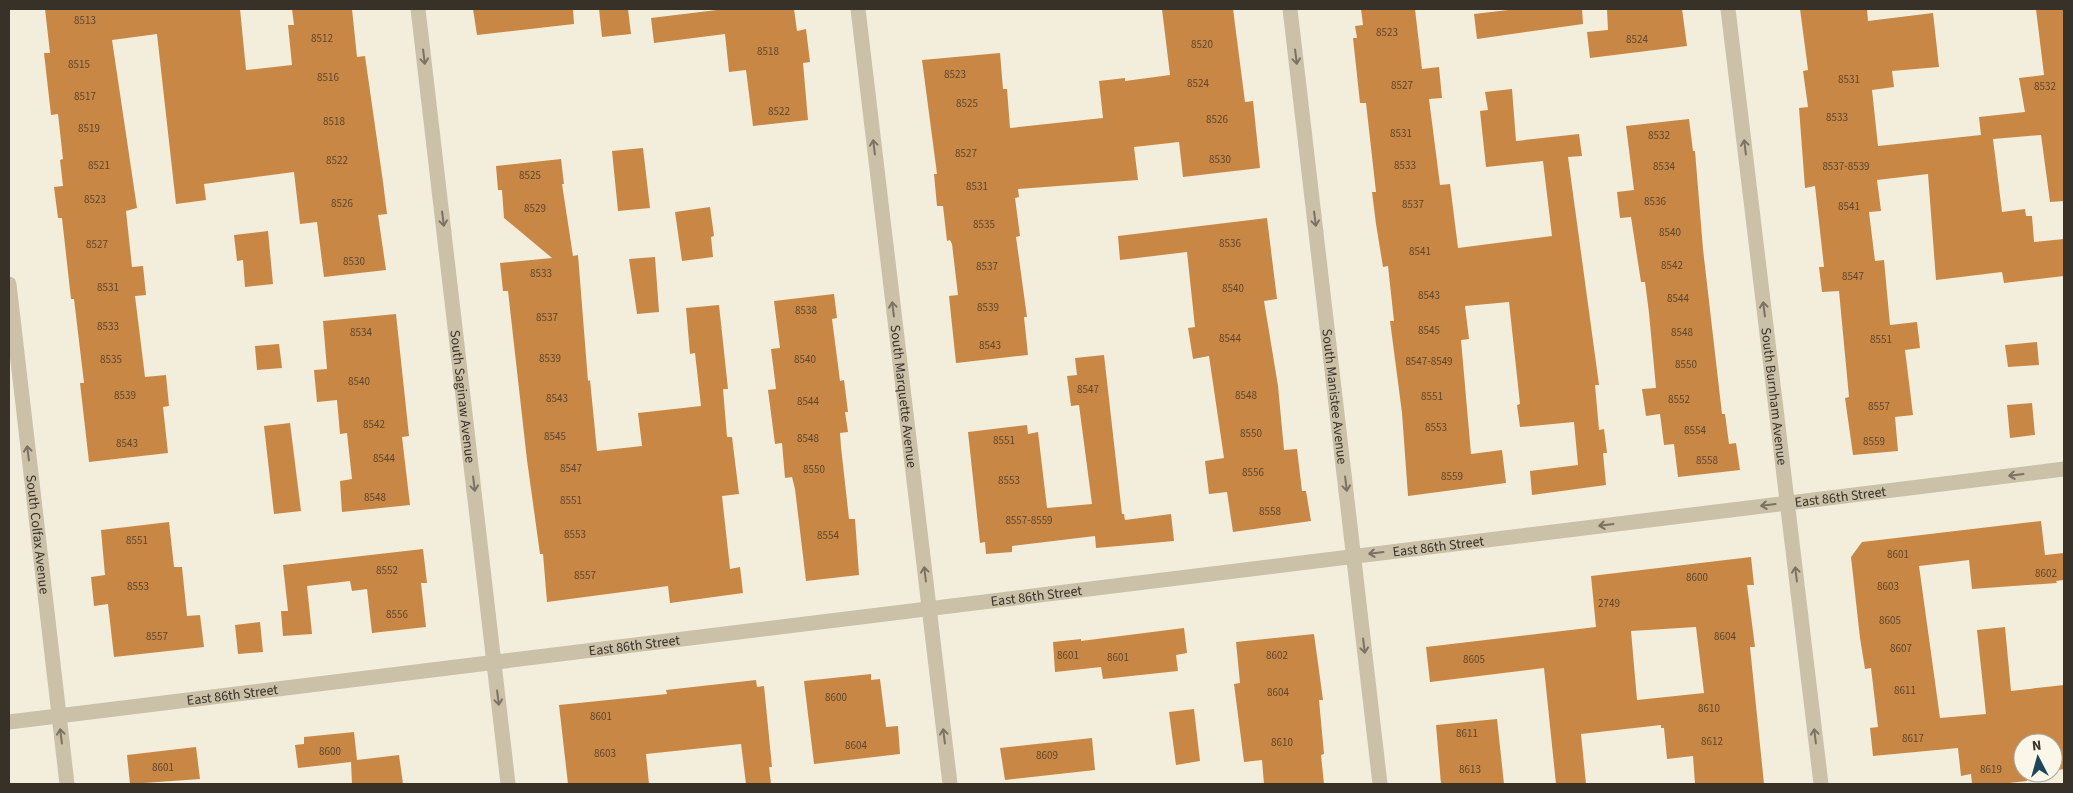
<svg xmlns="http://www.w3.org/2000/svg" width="2073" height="793" font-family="'Source Sans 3',sans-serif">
  <rect width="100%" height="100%" fill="#f3eedc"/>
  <path fill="#c88745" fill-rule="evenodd" d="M45 9H240L246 70 292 65 288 25H294L292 9H352L357 57 365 56 383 182 387 214 378 215 386 270 324 277 317 222 300 224 294 172 204 184 206 200 176 204 157 34 112 40 137 208 126 211 132 267 143 266 146 295 135 296 145 377 166 375 169 406 163 407 168 453 89 462 80 383H84L74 299H71L62 218H58L54 187 63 186 60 160 63 159 58 114 51 115 44 53H50Z
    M473 9H573L574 24 477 35Z
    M599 9H628L631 34 602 37Z
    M725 9H794L797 31 806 29 810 62 803 63 808 120 753 126 746 70 729 72 725 34 654 43 651 18Z
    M1162 9H1233L1245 102 1253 101 1260 168 1183 177 1179 142 1134 147 1138 180 1018 189 1019 197 1015 198 1020 236 1016 237 1027 317H1024L1028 355 956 363 949 296 958 295 952 244 950 240 947 241 943 206H937L934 174H937L922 60 1000 53 1003 89H1007L1010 128 1103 118 1099 81 1125 78V81L1170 75Z
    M1361 9H1415L1422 69 1439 67 1442 98 1429 99 1440 185 1450 184 1458 248 1552 236 1543 161 1486 167 1480 111 1488 110 1485 92 1512 89 1516 141 1579 134 1582 156 1568 157 1599 385H1595L1599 430 1604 429 1607 453H1603L1606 485 1532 495 1530 471 1578 465 1574 422 1520 427 1517 405 1520 404 1509 302 1465 306 1469 339 1461 340 1471 454 1502 450 1506 483 1408 496 1402 413 1390 321H1394L1388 266 1383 267 1376 224 1372 192H1376L1366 103H1360L1353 38H1357L1355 26 1363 25Z
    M1517 9H1582L1583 24 1477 39 1474 14Z
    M1607 9H1682L1687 46 1590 58 1587 32 1608 30Z
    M1800 9H1867L1868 21 1933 13 1939 67 1892 71 1894 87 1872 90 1878 146 1981 135 1979 117 2025 112 2019 78 2044 75 2036 9H2064V201L2050 202 2041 135 1993 139 2002 212 2025 209 2026 216H2032L2034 242 2064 239V276L2004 283 2002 272 1936 280 1928 174 1877 180 1881 211 1869 212 1875 261 1884 260 1890 325 1917 322 1920 348 1905 350 1913 415 1895 417 1898 451 1853 455 1845 398 1849 397 1839 291 1822 292 1819 267H1824L1815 186 1805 188 1799 108 1808 107 1803 71 1808 70Z
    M1689 119 1693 151H1695L1703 249 1722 414H1725L1729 444 1736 443 1740 470 1678 477 1674 444 1664 445 1660 414 1646 416 1642 389 1656 388 1649 313 1645 282H1641L1631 217 1620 218 1617 192 1634 190 1626 126Z
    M643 148 650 208 618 211 612 151Z
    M561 159 564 184H562L573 256 578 255 588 381 590 380 597 451 642 446 638 413 701 406 695 353 690 354 686 308 719 305 728 389H723L727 437H732L739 494 722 496 730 569 740 567 743 593 670 603 668 586 547 602 543 554H540L527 460 508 291H503L500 263 552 258 504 218 502 190H498L496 166Z
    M710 207 714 236 711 237 713 257 682 261 675 212Z
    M1267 218 1277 299 1264 301 1278 386 1284 450 1297 449 1302 491H1306L1311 521 1233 532 1227 492 1209 494 1205 461 1224 458 1209 356 1193 359 1188 328 1195 327 1187 252 1120 260 1118 236Z
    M268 231 273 284 245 287 243 260 237 261 234 235Z
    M655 257 659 312 637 314 629 259Z
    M834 294 837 318 832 319 840 381 844 380 848 412H845L848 432 840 433 841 447 849 519H855L859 575 806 581 795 489 792 477 785 478 782 443 775 444 768 390 776 389 771 349 780 348 774 301Z
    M396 314 409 436 402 437 410 505 342 512 340 481 352 479 347 433 340 434 337 400 317 402 314 370 327 369 323 321Z
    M2037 342 2039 365 2008 367 2005 345Z
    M279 344 282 368 257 370 255 346Z
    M1104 355 1122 514H1124L1125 520 1171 514 1174 541 1096 548 1095 536 1012 546V552L986 554 985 542 980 543 968 432 1027 425 1028 434 1038 432 1047 508 1092 504 1079 405 1071 406 1067 376 1077 375 1075 358Z
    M2032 403 2035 435 2010 438 2007 405Z
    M290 423 301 511 274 514 264 426Z
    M2041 521 2045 555 2064 553V580L2056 581 2057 583 1972 589 1969 560 1919 566 1940 718 1986 714 1977 630 2005 627 2011 691 2064 685V769L2053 771V743H2023V773H2035L2026 774 2027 781 2000 784H1972L1971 774 1961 776 1958 748 1873 756 1870 728 1878 727 1871 668 1865 669 1860 638 1851 557 1862 542Z
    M169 522 174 567H182L187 616 200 615 204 647 114 657 108 604 94 606 91 577 105 575 101 530Z
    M423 549 427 583H421L426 627 372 633 367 589 352 591 350 581 307 586 312 634 283 636 281 611H288L283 565Z
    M1751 557 1754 585H1747L1755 647H1750L1764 784H1695L1693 756 1667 759 1664 728H1661V725L1581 734 1586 784H1556L1544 668 1430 682 1426 647 1596 627 1591 576ZM1696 627 1704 693 1637 700 1631 631Z
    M260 622 263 652 238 654 235 625Z
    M1184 628 1187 653 1176 655 1178 671 1103 679 1101 667 1055 672 1053 642 1081 639V641Z
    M1314 634 1323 700H1319L1324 754 1321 755 1324 784H1264L1262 760 1244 762 1234 684 1240 683 1236 642Z
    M871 674V680L880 679 886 727 898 726 900 754 814 764 804 681Z
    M756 680 757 687 764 686 772 767H769L771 784H746L741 744 646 754 649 784H568L559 705 667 694 666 690Z
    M1194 709 1200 761 1176 765 1169 712Z
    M1497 719 1504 784H1441L1436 725Z
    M354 732 357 760 399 755 403 784H352L351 762 298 768 295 745 304 744V737Z
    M1092 738 1095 770 1005 780 1000 748Z
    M196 747 200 779 130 784 127 755Z"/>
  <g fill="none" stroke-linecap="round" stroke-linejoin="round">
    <g stroke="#cbc1a8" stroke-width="15">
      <path id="s1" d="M418 9 508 784"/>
      <path id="s2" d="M858 9 950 784"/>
      <path id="s3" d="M1290 9 1380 784"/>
      <path id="s4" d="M1728 9 1821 784"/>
      <path id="s5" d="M9 284 67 784"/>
      <path id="s6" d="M9 722 2064 469"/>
    </g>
  </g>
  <defs><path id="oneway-shaft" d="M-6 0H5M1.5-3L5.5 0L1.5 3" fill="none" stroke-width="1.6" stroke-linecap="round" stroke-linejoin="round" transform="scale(1.25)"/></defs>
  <g stroke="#7a7262">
    <use href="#oneway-shaft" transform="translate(424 57) rotate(83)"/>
    <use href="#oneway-shaft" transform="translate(1296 57) rotate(83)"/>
    <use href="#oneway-shaft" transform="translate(874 147) rotate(-97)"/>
    <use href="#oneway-shaft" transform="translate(1745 147) rotate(-97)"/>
    <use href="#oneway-shaft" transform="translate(443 219) rotate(83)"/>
    <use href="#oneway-shaft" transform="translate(1315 219) rotate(83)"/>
    <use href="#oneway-shaft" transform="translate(893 309) rotate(-97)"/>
    <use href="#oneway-shaft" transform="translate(1764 309) rotate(-97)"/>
    <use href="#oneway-shaft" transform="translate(28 453) rotate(-97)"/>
    <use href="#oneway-shaft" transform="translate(2016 475) rotate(173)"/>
    <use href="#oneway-shaft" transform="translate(474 484) rotate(83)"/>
    <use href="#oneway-shaft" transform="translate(1346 484) rotate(83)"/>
    <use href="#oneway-shaft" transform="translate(1768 505) rotate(173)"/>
    <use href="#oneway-shaft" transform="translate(1606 525) rotate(173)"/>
    <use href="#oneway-shaft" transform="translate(1376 553) rotate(173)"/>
    <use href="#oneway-shaft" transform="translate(925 574) rotate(-97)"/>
    <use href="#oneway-shaft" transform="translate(1796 574) rotate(-97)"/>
    <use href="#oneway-shaft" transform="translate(1364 646) rotate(83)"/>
    <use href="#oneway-shaft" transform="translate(498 698) rotate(83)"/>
    <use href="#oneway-shaft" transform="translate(61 736) rotate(-97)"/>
    <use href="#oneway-shaft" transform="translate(944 736) rotate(-97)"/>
    <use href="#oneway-shaft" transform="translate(1815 736) rotate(-97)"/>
  </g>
  <g text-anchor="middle" stroke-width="4" stroke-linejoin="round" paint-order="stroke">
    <g font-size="11" fill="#5c462f">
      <text x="85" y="24">8513</text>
      <text x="1387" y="36">8523</text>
      <text x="322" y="42">8512</text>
      <text x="1637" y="43">8524</text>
      <text x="1202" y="48">8520</text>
      <text x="768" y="55">8518</text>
      <text x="79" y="68">8515</text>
      <text x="955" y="78">8523</text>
      <text x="328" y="81">8516</text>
      <text x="1849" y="83">8531</text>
      <text x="1198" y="87">8524</text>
      <text x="1402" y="89">8527</text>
      <text x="2045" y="90">8532</text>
      <text x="85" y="100">8517</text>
      <text x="967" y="107">8525</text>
      <text x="779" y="115">8522</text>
      <text x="1837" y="121">8533</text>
      <text x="1217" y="123">8526</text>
      <text x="334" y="125">8518</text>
      <text x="89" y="132">8519</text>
      <text x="1401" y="137">8531</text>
      <text x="1659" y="139">8532</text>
      <text x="966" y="157">8527</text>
      <text x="1220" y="163">8530</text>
      <text x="337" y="164">8522</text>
      <text x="99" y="169">8521</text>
      <text x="1405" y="169">8533</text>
      <text x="1664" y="170">8534</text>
      <text x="1846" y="170">8537-8539</text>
      <text x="530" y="179">8525</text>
      <text x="977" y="190">8531</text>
      <text x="95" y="203">8523</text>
      <text x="1655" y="205">8536</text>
      <text x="342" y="207">8526</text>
      <text x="1413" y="208">8537</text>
      <text x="1849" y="210">8541</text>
      <text x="535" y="212">8529</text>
      <text x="984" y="228">8535</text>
      <text x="1670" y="236">8540</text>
      <text x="1230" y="247">8536</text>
      <text x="97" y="248">8527</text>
      <text x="1420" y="255">8541</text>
      <text x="354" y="265">8530</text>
      <text x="1672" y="269">8542</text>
      <text x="987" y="270">8537</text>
      <text x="541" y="277">8533</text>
      <text x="1853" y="280">8547</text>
      <text x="108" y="291">8531</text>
      <text x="1233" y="292">8540</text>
      <text x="1429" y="299">8543</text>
      <text x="1678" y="302">8544</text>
      <text x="988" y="311">8539</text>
      <text x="806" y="314">8538</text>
      <text x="547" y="321">8537</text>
      <text x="108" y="330">8533</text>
      <text x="1429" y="334">8545</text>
      <text x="361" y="336">8534</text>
      <text x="1682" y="336">8548</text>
      <text x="1230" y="342">8544</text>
      <text x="1881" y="343">8551</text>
      <text x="990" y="349">8543</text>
      <text x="550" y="362">8539</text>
      <text x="111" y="363">8535</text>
      <text x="805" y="363">8540</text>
      <text x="1429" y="365">8547-8549</text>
      <text x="1686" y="368">8550</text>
      <text x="359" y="385">8540</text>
      <text x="1088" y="393">8547</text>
      <text x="125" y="399">8539</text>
      <text x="1246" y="399">8548</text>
      <text x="1432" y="400">8551</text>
      <text x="557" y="402">8543</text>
      <text x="1679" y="403">8552</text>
      <text x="808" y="405">8544</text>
      <text x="1879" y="410">8557</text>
      <text x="374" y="428">8542</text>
      <text x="1436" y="431">8553</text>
      <text x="1695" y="434">8554</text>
      <text x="1251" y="437">8550</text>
      <text x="555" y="440">8545</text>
      <text x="808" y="442">8548</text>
      <text x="1004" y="444">8551</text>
      <text x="1874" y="445">8559</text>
      <text x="127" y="447">8543</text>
      <text x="384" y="462">8544</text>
      <text x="1707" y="464">8558</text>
      <text x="571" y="472">8547</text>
      <text x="814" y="473">8550</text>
      <text x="1253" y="476">8556</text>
      <text x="1452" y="480">8559</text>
      <text x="1009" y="484">8553</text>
      <text x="375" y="501">8548</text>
      <text x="571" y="504">8551</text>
      <text x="1270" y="515">8558</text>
      <text x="1029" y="524">8557-8559</text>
      <text x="575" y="538">8553</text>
      <text x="828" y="539">8554</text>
      <text x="137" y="544">8551</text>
      <text x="1898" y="558">8601</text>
      <text x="387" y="574">8552</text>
      <text x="2046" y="577">8602</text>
      <text x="585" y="579">8557</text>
      <text x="1697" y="581">8600</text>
      <text x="138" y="590">8553</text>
      <text x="1888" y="590">8603</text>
      <text x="1609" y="607">2749</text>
      <text x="397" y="618">8556</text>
      <text x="1890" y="624">8605</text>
      <text x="157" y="640">8557</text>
      <text x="1725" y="640">8604</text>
      <text x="1901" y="652">8607</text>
      <text x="1068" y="659">8601</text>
      <text x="1277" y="659">8602</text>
      <text x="1118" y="661">8601</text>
      <text x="1474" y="663">8605</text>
      <text x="1905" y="694">8611</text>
      <text x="1278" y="696">8604</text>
      <text x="836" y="701">8600</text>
      <text x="1709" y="712">8610</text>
      <text x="601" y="720">8601</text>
      <text x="1467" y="737">8611</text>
      <text x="1913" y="742">8617</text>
      <text x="1712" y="745">8612</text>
      <text x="1282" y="746">8610</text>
      <text x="856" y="749">8604</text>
      <text x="330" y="755">8600</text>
      <text x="605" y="757">8603</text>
      <text x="1047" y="759">8609</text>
      <text x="163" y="771">8601</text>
      <text x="1470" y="773">8613</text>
      <text x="1991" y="773">8619</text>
    </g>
    <g font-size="14" fill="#383128" stroke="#faf7e9">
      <text dy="5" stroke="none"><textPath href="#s1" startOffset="390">South Saginaw Avenue</textPath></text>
      <text dy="5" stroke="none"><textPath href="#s3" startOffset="390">South Manistee Avenue</textPath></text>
      <text dy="5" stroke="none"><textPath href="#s4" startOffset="390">South Burnham Avenue</textPath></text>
      <text dy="5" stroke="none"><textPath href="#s2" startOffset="390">South Marquette Avenue</textPath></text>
      <text dy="5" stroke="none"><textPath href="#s6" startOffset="1845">East 86th Street</textPath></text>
      <text dy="5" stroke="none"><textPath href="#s5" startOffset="252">South Colfax Avenue</textPath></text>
      <text dy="5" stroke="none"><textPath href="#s6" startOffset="1440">East 86th Street</textPath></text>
      <text dy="5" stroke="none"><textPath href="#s6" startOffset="1035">East 86th Street</textPath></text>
      <text dy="5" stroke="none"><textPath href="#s6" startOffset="630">East 86th Street</textPath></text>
      <text dy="5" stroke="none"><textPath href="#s6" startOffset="225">East 86th Street</textPath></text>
    </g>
  </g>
  <rect width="2073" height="793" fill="none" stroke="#383128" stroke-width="20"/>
  <g transform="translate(2038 758) rotate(354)"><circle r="24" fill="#faf7e9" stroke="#aca89c"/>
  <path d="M0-4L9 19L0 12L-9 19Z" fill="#1d465a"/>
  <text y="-8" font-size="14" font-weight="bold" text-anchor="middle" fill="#383128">N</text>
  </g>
</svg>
